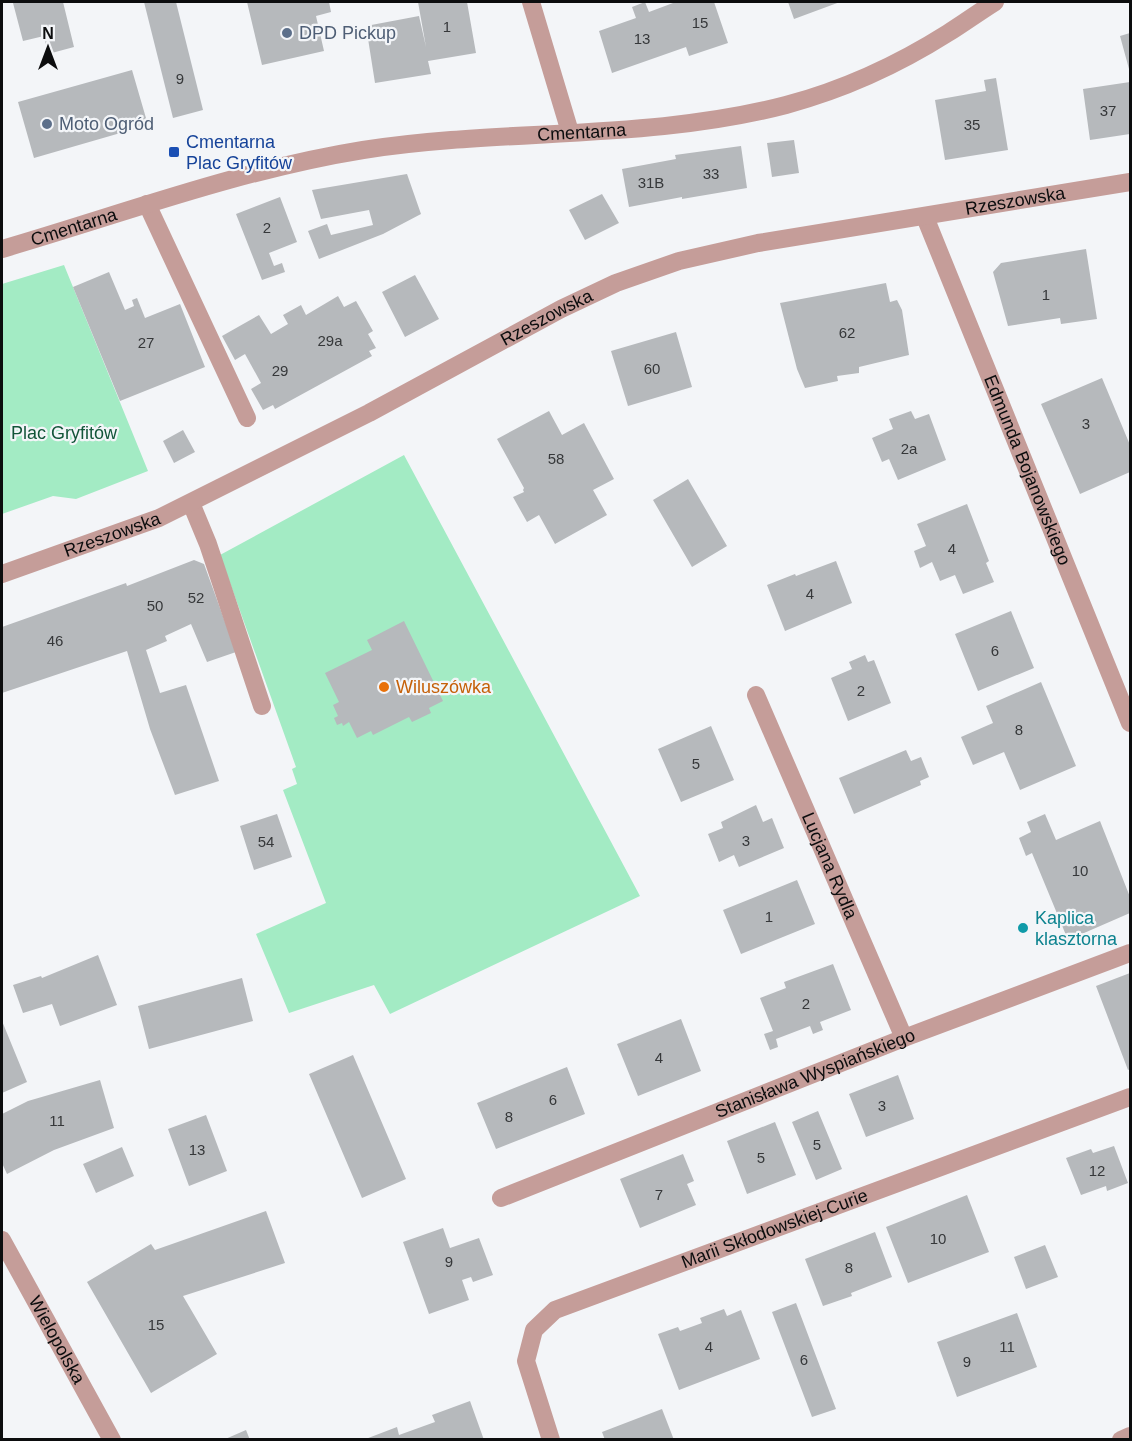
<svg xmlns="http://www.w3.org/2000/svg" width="1132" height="1441" font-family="Helvetica,sans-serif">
  <rect width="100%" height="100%" fill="#f3f5f8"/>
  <path fill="#a3ebc4" d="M64 265 148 471 76 499 53 496 2 514V284Z
    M404 455 640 896 390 1014 374 985 289 1013 256 934 326 903 283 790 297 784 292 769 296 767 220 555Z"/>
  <path fill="#b6b9bc" d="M19 2H63L74 47 48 54 44 36 23 41 13 3Z
    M144 2H176L203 110 173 118Z
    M247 2H329L331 12 316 16 324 51 262 65Z
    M418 2H467L476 53 428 61 431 74 375 83 366 26 419 16 426 47Z
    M645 2 649 12 673 3 672 2H714L728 43 689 56 686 47 612 73 599 31 636 18 632 7Z
    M788 2H840L794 19Z
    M1130 33V69H1129L1120 36Z
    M132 70 148 125 34 158 18 102Z
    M996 78 1008 150 945 160 935 100 986 91 984 80Z
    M1130 82V134L1090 140 1083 89Z
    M794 140 799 173 772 177 767 143Z
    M741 146 747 188 682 199V197L629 207 622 169 676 159 675 155Z
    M407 174 421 214 383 234 319 259 308 231 327 224 331 235 373 225 369 210 321 219 312 190Z
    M602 194 619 223 585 240 569 210Z
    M280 197 297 242 269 253 274 266 282 263 285 272 262 280 236 214Z
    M1086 249 1097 319 1061 324 1060 318 1008 326 993 272 1001 263Z
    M109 272 125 310 134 306 132 300 137 298 145 318 180 304 205 367 120 401 73 287Z
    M415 275 439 319 405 337 382 292Z
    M886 283 890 302 897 300 902 310 909 355 859 367V373L837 376 838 381 805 388 797 369 780 303Z
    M338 296 344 307 356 301 373 331 368 334 376 348 369 351 372 356 275 409 273 405 263 410 251 389 261 383 245 354 235 360 222 336 259 315 271 334 288 324 283 315 301 305 306 315Z
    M676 332 692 387 628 406 611 351Z
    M1102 378 1130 445V472L1080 494 1041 404Z
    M549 411 562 435 584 423 614 479 593 490 607 515 555 544 539 515 527 522 513 497 524 492 523 490 524 488 497 439Z
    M911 411 915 419 929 414 946 460 898 480 889 459 882 462 872 438 893 429 889 419Z
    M183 430 195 452 174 463 163 441Z
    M688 479 727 546 692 567 653 500Z
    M967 504 989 561 986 563 994 582 963 594 955 575 940 581 932 562 920 568 914 551 926 546 917 524Z
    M194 560 204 564 236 652 207 662 191 624 165 636 167 641 146 650 160 693 186 685 219 781 175 795 150 729 127 651 2 693V627L126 583 127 586Z
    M836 561 852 603 785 631 767 585 795 574 796 576Z
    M1011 611 1034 668 978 691 955 634Z
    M404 621 443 701 429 708 431 713 412 722 409 717 373 735 371 731 357 738 349 722 343 726 342 723 337 725 334 718 338 716 333 705 339 702 325 673 372 650 367 640Z
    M865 655 868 662 874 660 891 703 848 721 831 678 852 669 849 662Z
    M1041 682 1076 766 1020 790 1004 752 973 765 961 737 993 723 986 706Z
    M711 726 734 780 681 802 658 749Z
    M906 750 911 761 921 757 929 777 920 781 921 785 854 814 839 778Z
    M756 805 763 822 772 818 784 848 739 867 734 855 719 862 708 834 723 828 721 822Z
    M277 814 292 857 254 870 240 826Z
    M1045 814 1056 840 1100 821 1130 897V913L1068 940 1032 853 1026 856 1019 838 1031 832 1027 822Z
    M797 880 815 924 741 954 723 910Z
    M98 955 117 1005 60 1026 52 1004 23 1013 13 985 41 976 42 978Z
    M833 964 851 1010 820 1022 823 1030 813 1034 810 1026 776 1039 778 1047 770 1050 764 1034 773 1031 760 998 786 988 784 982Z
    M1130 973V1069L1128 1070 1096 986Z
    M242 978 253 1021 149 1049 138 1006Z
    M681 1019 701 1071 638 1096 617 1044Z
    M2 1021 27 1082 2 1093Z
    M353 1055 406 1179 362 1198 309 1074Z
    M567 1067 585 1114 496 1149 477 1103Z
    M898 1075 914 1119 866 1137 849 1094Z
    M100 1080 114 1128 54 1150 7 1174 2 1163V1114L28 1101Z
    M818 1111 842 1169 816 1180 792 1122Z
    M206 1115 227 1171 189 1186 168 1129Z
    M775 1122 796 1175 747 1194 727 1141Z
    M1114 1146 1128 1183 1107 1191 1106 1186 1081 1195 1066 1158 1091 1149 1093 1153Z
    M122 1147 134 1176 96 1193 83 1164Z
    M683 1154 694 1181 687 1184 696 1205 640 1228 620 1179Z
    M967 1195 989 1252 908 1283 886 1227Z
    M266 1211 285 1263 183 1296 217 1354 151 1393 87 1282 151 1244 155 1250Z
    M443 1228 450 1248 479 1238 493 1275 473 1282 471 1277 462 1280 469 1300 429 1314 403 1242Z
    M875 1232 892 1277 851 1293 852 1296 823 1306 805 1259Z
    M1045 1245 1058 1277 1026 1289 1014 1257Z
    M796 1303 836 1409 812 1417 772 1312Z
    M724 1309 727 1316 741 1310 760 1359 679 1390 658 1334 678 1327 680 1331 702 1323 700 1318Z
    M1017 1313 1037 1367 957 1397 937 1342Z
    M470 1401 484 1440H363L397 1427 399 1435 435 1422 432 1415Z
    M662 1409 674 1440H605L602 1432Z
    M246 1430 250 1440H223Z"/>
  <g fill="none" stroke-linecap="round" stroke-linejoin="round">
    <g stroke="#c59d99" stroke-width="18">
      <path d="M531 2 570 132"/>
      <path d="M147 204 247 418"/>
      <path id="s1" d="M925 217 1130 723"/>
      <path id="s2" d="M2 249C122 214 239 170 363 150 503 128 648 141 786 105 842 90 899 64 948 33 964 23 979 12 995 2"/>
      <path d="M191 503 208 544 262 706"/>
      <path id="s3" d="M2 574 159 518 369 413 561 309 616 283 679 261 758 243 1130 182"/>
      <path id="s4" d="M756 695 904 1038"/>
      <path id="s5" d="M501 1198 904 1038 1130 953"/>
      <path id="s6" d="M2 1240 112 1440"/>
      <path id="s7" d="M551 1440 526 1361 534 1330 555 1310 1130 1097"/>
      <path d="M1121 1440 1130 1436"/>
    </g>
  </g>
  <g fill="#5c6f8a" stroke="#f3f5f8" stroke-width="2">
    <circle cx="287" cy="33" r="6"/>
    <circle cx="47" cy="124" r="6"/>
  </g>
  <rect fill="#1a4fb4" stroke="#f3f5f8" stroke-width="2" x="168" y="146" width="12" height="12" rx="3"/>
  <circle fill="#e8710a" stroke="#f3f5f8" stroke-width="2" cx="384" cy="687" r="6"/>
  <circle fill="#0f9aa8" stroke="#f3f5f8" stroke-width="2" cx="1023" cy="928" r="6"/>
  <g text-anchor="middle" stroke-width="4.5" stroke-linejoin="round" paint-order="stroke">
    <g font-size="15" fill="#36383a">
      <text x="700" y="28">15</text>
      <text x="447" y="32">1</text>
      <text x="642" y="44">13</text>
      <text x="180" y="84">9</text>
      <text x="1108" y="116">37</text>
      <text x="972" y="130">35</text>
      <text x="711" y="179">33</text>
      <text x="651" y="188">31B</text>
      <text x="267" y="233">2</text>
      <text x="1046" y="300">1</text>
      <text x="847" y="338">62</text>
      <text x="330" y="346">29a</text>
      <text x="146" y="348">27</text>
      <text x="652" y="374">60</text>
      <text x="280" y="376">29</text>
      <text x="1086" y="429">3</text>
      <text x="909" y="454">2a</text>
      <text x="556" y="464">58</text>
      <text x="952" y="554">4</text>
      <text x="810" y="599">4</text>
      <text x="196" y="603">52</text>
      <text x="155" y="611">50</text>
      <text x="55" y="646">46</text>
      <text x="995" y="656">6</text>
      <text x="861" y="696">2</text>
      <text x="1019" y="735">8</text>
      <text x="696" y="769">5</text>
      <text x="746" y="846">3</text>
      <text x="266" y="847">54</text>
      <text x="1080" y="876">10</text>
      <text x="769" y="922">1</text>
      <text x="806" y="1009">2</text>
      <text x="659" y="1063">4</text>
      <text x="553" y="1105">6</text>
      <text x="882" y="1111">3</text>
      <text x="509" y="1122">8</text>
      <text x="57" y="1126">11</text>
      <text x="817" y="1150">5</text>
      <text x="197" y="1155">13</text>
      <text x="761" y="1163">5</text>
      <text x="1097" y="1176">12</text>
      <text x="659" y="1200">7</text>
      <text x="938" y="1244">10</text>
      <text x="449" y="1267">9</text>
      <text x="849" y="1273">8</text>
      <text x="156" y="1330">15</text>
      <text x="709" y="1352">4</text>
      <text x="1007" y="1352">11</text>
      <text x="804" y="1365">6</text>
      <text x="967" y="1367">9</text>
    </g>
    <g font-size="18" fill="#4e5e75" stroke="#f3f5f8" text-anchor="start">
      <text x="299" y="39">DPD Pickup</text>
      <text x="59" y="130">Moto Ogród</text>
    </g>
    <g font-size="18" fill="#0c0d0e" stroke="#f3f5f8">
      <text dy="6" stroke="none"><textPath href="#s2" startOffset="594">Cmentarna</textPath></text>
      <text dy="6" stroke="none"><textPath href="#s3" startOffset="1089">Rzeszowska</textPath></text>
      <text dy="6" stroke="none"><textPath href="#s2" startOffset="75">Cmentarna</textPath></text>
      <text dy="6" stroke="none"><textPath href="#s3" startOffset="603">Rzeszowska</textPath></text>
      <text dy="6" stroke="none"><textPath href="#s1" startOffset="273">Edmunda Bojanowskiego</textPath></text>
      <text dy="6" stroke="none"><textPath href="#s3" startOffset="117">Rzeszowska</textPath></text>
      <text dy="6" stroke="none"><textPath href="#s4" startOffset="186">Lucjana Rydla</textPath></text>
      <text dy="6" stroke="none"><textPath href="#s5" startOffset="338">Stanisława Wyspiańskiego</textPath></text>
      <text dy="6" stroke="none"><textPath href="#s7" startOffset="378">Marii Skłodowskiej-Curie</textPath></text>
      <text dy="6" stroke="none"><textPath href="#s6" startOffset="114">Wielopolska</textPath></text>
    </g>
    <g font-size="18" fill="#164399" stroke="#f3f5f8" text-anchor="start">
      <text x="186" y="148">Cmentarna<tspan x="186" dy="21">Plac Gryfitów</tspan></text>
    </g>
    <g font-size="18" fill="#125539" stroke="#f3f5f8">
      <text x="64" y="439">Plac Gryfitów</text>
    </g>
    <g font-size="18" fill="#c56008" stroke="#f3f5f8" text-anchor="start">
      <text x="396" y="693">Wiluszówka</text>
    </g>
    <g font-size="18" fill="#0d838f" stroke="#f3f5f8" text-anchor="start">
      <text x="1035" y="924">Kaplica<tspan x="1035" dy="21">klasztorna</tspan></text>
    </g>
  </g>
  <rect width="1132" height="1441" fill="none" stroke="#0c0d0e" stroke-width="6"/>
  <g transform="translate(48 48)" stroke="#f3f5f8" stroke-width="4.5" paint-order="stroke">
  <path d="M0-4.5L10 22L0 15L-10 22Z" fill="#0c0d0e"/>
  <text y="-9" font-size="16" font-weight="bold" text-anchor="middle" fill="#0c0d0e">N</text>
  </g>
</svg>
